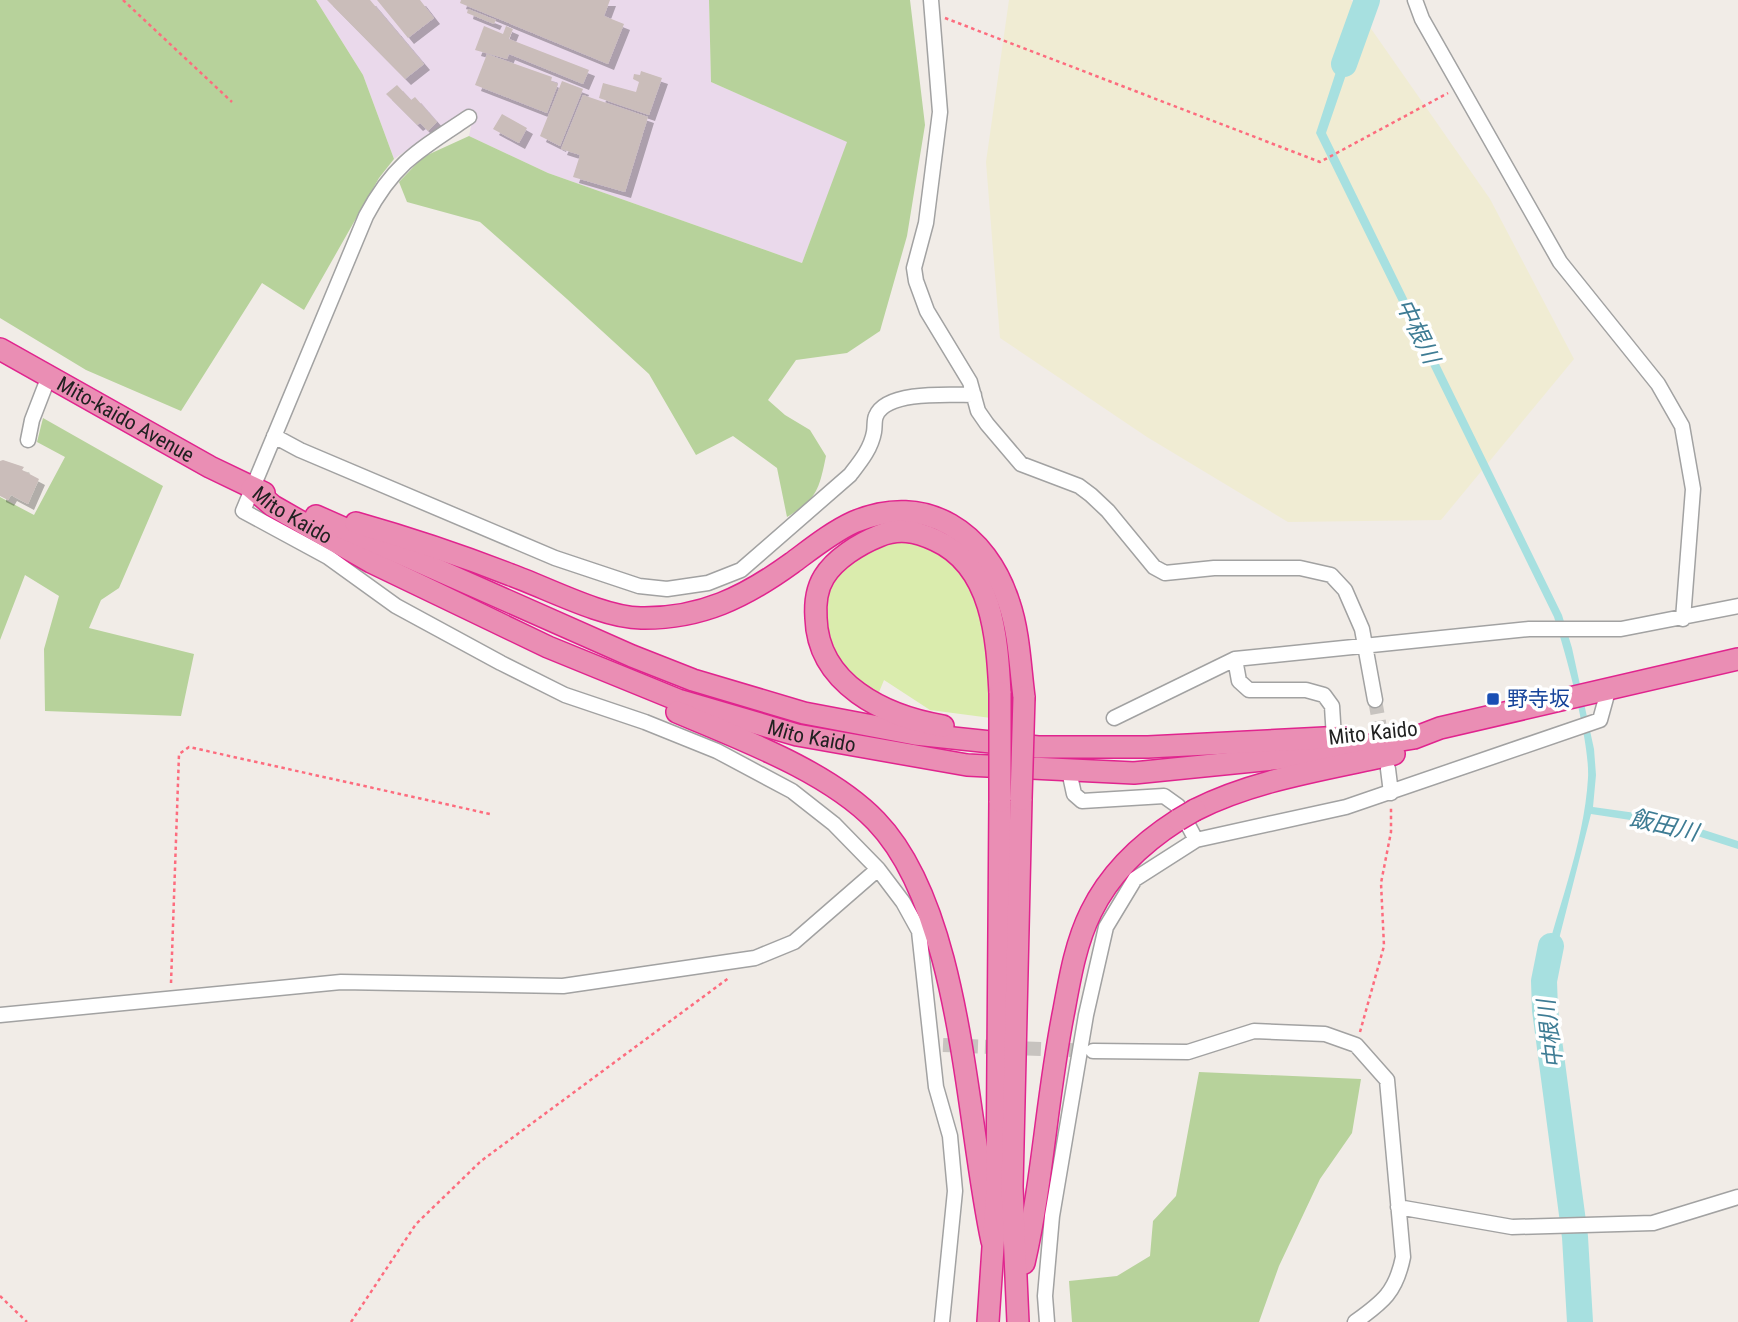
<svg xmlns="http://www.w3.org/2000/svg" width="1738" height="1322" font-family="'Roboto Condensed','Noto Sans JP',sans-serif">
  <defs>
    <filter id="shadow"><feDropShadow dx="6" dy="6" stdDeviation="0" flood-color="#0004"/></filter>
  </defs>
  <rect width="100%" height="100%" fill="#f1ece7"/>
  <path fill="#ead9eb" d="M316 0H709L711 82 848 142 802 263 548 173 469 136 472 122 465 110 394 159 363 75Z"/>
  <path fill="#f0ecd3" d="M1009 0H1351L1490 199 1574 359 1441 520 1288 522 1147 437 1000 338 986 162Z"/>
  <path fill="#daecad" d="M904 541 920 543 948 557 969 579 990 644 991 718 930 710 884 680 877 697C867 690 854 683 847 674 809 628 822 567 877 544 885 541 896 542 904 541Z"/>
  <path fill="#b7d29b" d="M0 0H316L363 75 394 159 379 178 304 310 262 283 181 411 86 370 0 318Z
    M709 0H910L925 125 907 236 880 331 847 353 796 360 768 400 785 415 810 430 826 456C819 490 817 499 787 517L777 468 733 436 696 455 649 374 567 299 480 222 407 202 399 182 423 157 469 136 548 173 802 263 847 142 711 82Z
    M43 418 163 486 119 588 101 600 89 628 194 654 181 716 45 711 44 649 59 596 25 575 0 640V497L34 515 65 457 37 442Z
    M1199 1072 1361 1079 1352 1133 1320 1179 1279 1266 1259 1322H1072L1069 1281 1117 1276 1150 1256 1153 1221 1176 1196Z"/>
  <path fill="#a7e0e0" d="M1350 29 1360 34 1326 133 1562 615 1572 648 1594 749 1596 775 1593 807 1664 817 1738 841V849L1663 825 1591 814 1548 982 1540 980C1555 914 1584 846 1588 778 1590 742 1566 654 1554 617L1316 133Z"/>
  <g fill="none" stroke-linecap="round" stroke-linejoin="round">
    <path stroke="#a7e0e0" stroke-width="26" d="M1344 64 1367 0
      M1551 946 1544 981 1545 1010 1575 1237 1580 1322"/>
  </g>
  <path fill="#cabdba" filter="url(#shadow)" d="M327 0H370L424 64 405 79Z
    M377 0H420L434 18 408 38Z
    M461 0H610L604 16 624 24 608 64 460 3Z
    M468 9 496 20 494 24 467 13Z
    M484 26 503 34 506 26 513 29 509 39 589 70 583 84 509 54 507 59 475 50Z
    M487 54 552 77 551 81 558 84 547 113 475 85Z
    M641 71 662 78 649 115 599 98 603 83 636 92 639 82 633 79 634 74 640 75Z
    M562 81 583 89 560 146 540 136Z
    M397 85 411 100 415 97 437 122 428 131 420 123 417 125 386 94Z
    M583 95 648 117 625 192 573 177 580 155 561 149Z
    M502 114 527 128 519 143 493 129Z
    M3 460 24 467 22 470 39 479 28 504 11 495 8 500 0 496V461Z"/>
  <g fill="none" stroke-linecap="round" stroke-linejoin="round">
    <path stroke="#c7c3bf" stroke-width="14" stroke-dasharray="14 7" stroke-linecap="butt" d="M1375 700 1384 750
      M943 1045 1091 1051"/>
    <g stroke="#a2a2a2" stroke-width="17">
      <path id="minor" d="M931 0 940 112 926 223 914 268 916 281 927 311 970 382 978 411 987 424 1021 464 1079 486 1091 495 1108 511 1154 567 1165 573 1214 568H1300L1331 575 1345 590 1362 629 1375 700
        M1415 0 1422 19 1560 262 1658 384 1682 426 1693 489 1683 619
        M469 117C419 150 394 163 366 216L243 511 328 557 396 606 501 663 565 695 645 722 717 751 792 791 834 824 878 869 903 902 919 931 936 1087 950 1136 955 1191 942 1322
        M274 436 300 450 555 558 639 586 667 589 708 583 741 570 850 475C860 462 871 449 874 432 875 427 874 420 876 416 886 390 951 395 974 395
        M28 440 32 420 49 376
        M1235 659 1239 681 1249 690H1306L1324 695 1332 706 1334 738
        M1114 718 1235 659 1529 629H1621L1738 606
        M1388 769 1391 793
        M1069 771 1074 794 1082 801 1164 796 1178 806 1196 840
        M0 1015 341 982 563 986 755 958 794 942 878 869
        M1093 1051 1188 1052 1254 1031 1325 1034 1356 1045 1387 1080 1403 1257C1396 1292 1383 1302 1355 1322
        M1398 1207 1512 1227 1653 1223 1738 1197
        M1047 1322 1045 1296 1052 1216 1086 1015 1106 927 1135 879 1196 840 1346 807 1600 720 1608 691"/>
    </g>
    <g stroke="#e0248e" stroke-width="24">
      <g id="highway">
        <path id="s1" d="M0 349 210 467 264 493"/>
        <path id="s2" d="M252 488 273 506 371 562 548 647 678 700 797 735 967 765 1134 773 1303 756 1414 738 1440 728 1738 659"/>
        <path d="M316 516 632 656 693 680 804 713 915 734 1038 747H1148L1344 737"/>
        <path d="M356 523C409 538 460 555 511 575 547 588 604 618 641 618 701 619 745 597 792 563 811 549 832 532 854 522 926 491 987 533 1009 603 1019 632 1020 666 1024 697"/>
        <path d="M677 712C740 739 828 771 876 821 962 910 966 1121 992 1241"/>
        <path d="M943 726C884 716 818 684 816 618 815 604 816 590 824 577 835 559 859 544 879 536 899 528 915 531 935 540 993 566 997 638 1000 693"/>
        <path d="M1195 810C1256 779 1329 769 1394 754"/>
        <path d="M1024 1263C1043 1180 1047 1094 1064 1010 1070 977 1076 942 1091 912 1110 873 1142 843 1178 820"/>
        <path d="M988 1322 997 1188 1000 801"/>
        <path d="M1018 1322 1012 1187 1021 799"/>
      </g>
    </g>
    <path stroke="#fd6c7e" stroke-width="2.5" stroke-dasharray="3.5 3.5" stroke-linecap="butt" d="M123 0 232 102
      M945 18 1320 162 1448 93
      M171 983 179 754 189 747 490 814
      M1360 1032 1384 946 1381 883 1391 832V808
      M0 1296 27 1322
      M351 1322 416 1224 481 1161 730 977"/>
    <use href="#minor" stroke="#fff" stroke-width="14"/>
    <use href="#highway" stroke="#ea8eb4" stroke-width="21"/>
    <g stroke="#e0248e" stroke-width="24" stroke-linecap="butt">
      <path id="highway-bridge" d="M1021 799 1024 697
        M1000 801V693
        M1178 820 1195 810"/>
    </g>
    <use href="#highway-bridge" stroke="#ea8eb4" stroke-width="21"/>
  </g>
  <rect fill="#1a4fb4" stroke="#fff" stroke-width="2.5" x="1486" y="692" width="14" height="14" rx="3.5"/>
  <g text-anchor="middle" stroke-width="7" stroke-linejoin="round" paint-order="stroke">
    <g font-size="21" fill="#212121" stroke="#fff">
      <text dy="7" stroke="none"><textPath href="#s1" startOffset="144">Mito-kaido Avenue</textPath></text>
      <text dy="7" stroke="none"><textPath href="#s2" startOffset="49">Mito Kaido</textPath></text>
      <text transform="translate(1373 733) rotate(-6)" y="7">Mito Kaido</text>
      <text dy="7" stroke="none"><textPath href="#s2" startOffset="616">Mito Kaido</textPath></text>
    </g>
    <g font-size="21" fill="#164399" stroke="#fff" text-anchor="start">
      <text x="1507" y="706">野寺坂</text>
    </g>
    <g font-size="23" font-style="italic" fill="#3e7c94" stroke="#fff">
      <text transform="translate(1418 331) rotate(64)" y="8">中根川</text>
      <text transform="translate(1664 825) rotate(13)" y="8">飯田川</text>
      <text transform="translate(1550 1034) rotate(-97)" y="8">中根川</text>
    </g>
  </g>
</svg>
